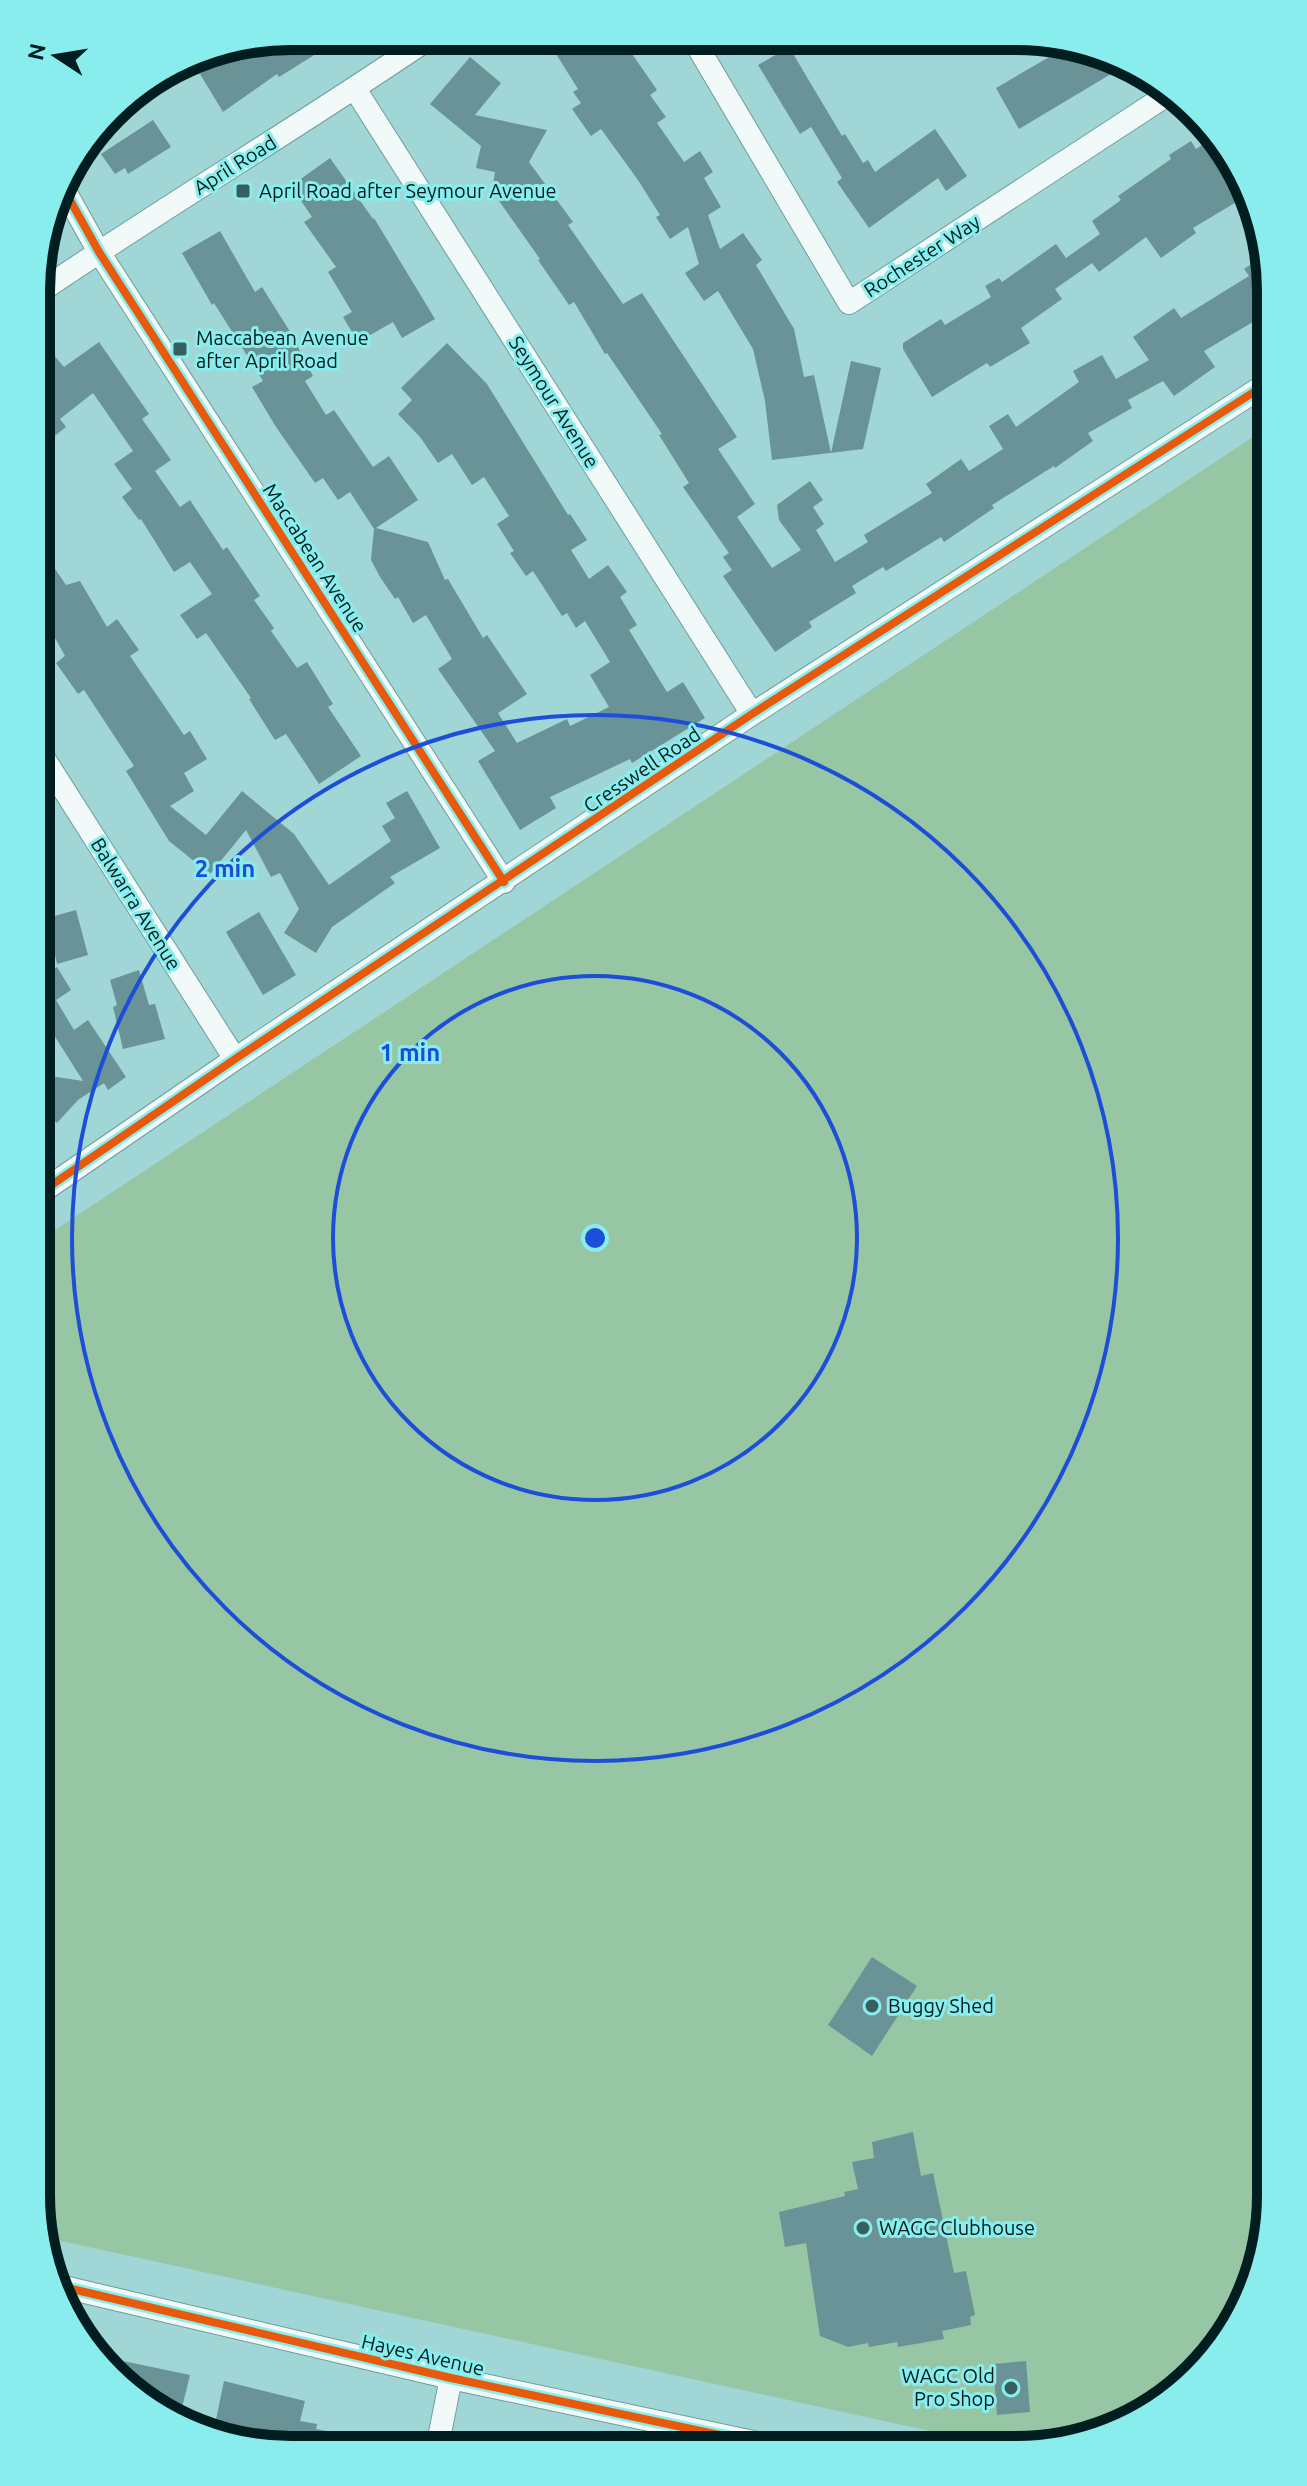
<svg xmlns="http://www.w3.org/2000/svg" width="1307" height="2486" font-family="Ubuntu,sans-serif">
  <rect width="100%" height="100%" fill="#a0d6d6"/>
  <path fill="#97c6a4" d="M1271 425 1270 2212 1252 2292 1218 2350 1158 2407 1097 2437 1017 2450 43 2237 36 2195 37 1242Z"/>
  <path fill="#6a9397" d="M291 36H320L327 47 279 77 277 74 223 112 200 74 211 66 214 51Z
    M546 38H621L657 90 650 95 666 117 657 123 684 162 700 151 713 172 704 178 721 207 708 215 720 249 743 233 762 260 756 265 794 329 804 377 814 375 831 453 851 361 881 368 863 449 772 460 765 401 753 349 718 291 704 301 685 273 699 264 688 227 670 239 656 217 660 215 638 180 601 129 591 136 572 109 581 103 573 92 578 89Z
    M1048 41H1065L1121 68 1019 129 996 88 1056 53Z
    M789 47 842 136 845 134 863 163 868 160 875 172 935 129 967 176 946 191 938 178 869 228 837 182 842 178 811 127 800 134 758 65Z
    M470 57 501 83 475 115 547 130 529 162 573 222 568 225 623 304 642 293 737 437 718 449 755 504 737 517 772 568 801 550 779 520 777 505 810 481 823 500 813 507 824 524 816 530 835 562 868 542 864 535 932 493 926 484 961 459 969 471 1003 449 989 426 1008 414 1016 427 1079 382 1073 371 1102 355 1116 379 1149 360 1133 337 1174 308 1181 318 1249 276 1244 269 1265 255 1271 291V307L1270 305 1255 315 1258 319 1204 351 1215 367 1174 396 1163 381 1128 400 1132 408 1088 433 1093 441 1055 468 1054 466 992 505 994 508 944 542 941 537 886 571 883 567 852 586 856 593 809 622 812 627 775 652 723 576 732 570 723 557 729 553 683 487 689 483 659 435 662 434 607 353 605 354 574 302 569 305 538 260 540 259 492 191 495 172 476 168 481 146 430 104Z
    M153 120 171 147 128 174 125 168 115 174 101 154Z
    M1211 139 1248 195 1193 228 1196 233 1161 258 1146 237 1099 272 1092 263 1055 289 1062 299 1021 328 1030 343 990 367 987 363 932 397 903 349V343L941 319 945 325 991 297 985 286 999 278 1002 282 1056 244 1066 258 1100 234 1092 221 1121 200 1118 196 1171 159 1169 155 1191 141 1196 149Z
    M330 158 373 219 374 218 435 319 402 338 393 322 358 342 343 317 352 312 328 272 336 267 304 222 312 217 291 186Z
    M220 231 255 292 262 287 289 330 313 376 305 381 326 415 334 410 373 467 389 456 418 500 376 528 428 542 445 580 448 579 483 638 487 635 527 694 498 713 517 743 567 719 570 726 609 707 590 675 610 662 585 621 576 628 567 613 562 616 533 571 526 576 510 553 514 551 497 524 509 516 484 477 472 485 452 454 438 463 420 437 398 414 412 400 401 388 447 343 487 384 568 515 570 514 587 540 571 550 589 579 608 565 627 592 620 597 637 625 629 630 667 692 683 682 705 718 632 763 630 759 550 797 556 808 520 830 478 761 495 751 438 669 452 659 426 615 413 623 398 597 395 599 380 577 371 560 374 529 350 492 338 500 323 478 315 483 276 427 252 387 263 381 214 303 212 305 182 253Z
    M99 342 149 414 142 419 171 460 155 471 180 507 190 500 223 550 227 547 260 596 254 600 274 628 271 631 297 668 307 662 333 704 328 707 361 756 319 784 286 734 275 740 249 699 251 698 206 633 197 639 180 615 212 594 190 562 174 572 141 519 139 520 122 497 132 489 114 464 133 451 93 393 60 419 66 427 47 442 38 431V366L53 354 64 367Z
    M38 544 66 585 80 581 107 627 117 619 139 650 130 656 184 735 190 731 207 759 184 773 194 791 170 806 206 835 242 791 294 834 329 885 391 841 382 826 395 818 386 803 407 791 440 848 390 877 395 883 332 927 316 953 284 933 299 909 280 873 271 877 246 830 210 874 169 841 126 771 134 766 84 690 78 694 56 663 65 656 50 629 40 632 38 622Z
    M76 910 88 955 57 964 47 918Z
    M259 912 296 975 263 995 226 932Z
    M57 967 71 990 56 1000 74 1030 88 1020 126 1077 108 1090 104 1083 78 1100 57 1123 37 1108V1074L83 1081 47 1024 37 1030V971L41 977Z
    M139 970 149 1005 155 1004 165 1039 123 1049 113 1007 117 1005 110 980Z
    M872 1957 917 1986 872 2056 828 2025Z
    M913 2132 921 2176 933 2173 954 2273 966 2271 975 2315 970 2317 971 2325 942 2331 944 2339 898 2347 897 2342 869 2347 868 2343 848 2347 820 2336 806 2243 785 2247 779 2212 845 2196 844 2192 858 2189 852 2162 874 2158 872 2142Z
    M104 2357 190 2375 178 2424 123 2387Z
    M1026 2361 1030 2412 997 2415 993 2364Z
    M224 2381 305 2401 300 2421 317 2424 316 2429 368 2439V2448H319L293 2442 292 2448H258L213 2434Z"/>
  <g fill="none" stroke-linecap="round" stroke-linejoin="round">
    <g stroke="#6f9d9d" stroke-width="24">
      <path id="minor" d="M693 39 849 303 1170 93
        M355 89 752 714
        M61 184 99 252 504 882
        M38 293C167 205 302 125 431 37
        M38 749 235 1059
        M37 1195 235 1059 752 714 1271 381
        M55 2285 451 2378 786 2449
        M437 2448 451 2378"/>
    </g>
    <use href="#minor" stroke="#f1f9f9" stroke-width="22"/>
    <g stroke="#89eded" stroke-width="13">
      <path id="cycleway" d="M61 184 99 252 504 882
        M37 1195 235 1059 752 714 1271 381
        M55 2285 451 2378 786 2449"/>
    </g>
    <use href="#cycleway" stroke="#e8590c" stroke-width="8"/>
  </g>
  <g fill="none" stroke="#1d4ed8" stroke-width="4">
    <circle cx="595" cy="1238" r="262"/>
    <circle cx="595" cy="1238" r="523"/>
  </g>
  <g fill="#385e5f" stroke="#89eded" stroke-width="3">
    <rect x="235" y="183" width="16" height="16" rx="4"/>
    <rect x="172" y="341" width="16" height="16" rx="4"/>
    <circle cx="872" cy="2006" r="8"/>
    <circle cx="863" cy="2228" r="8"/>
    <circle cx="1011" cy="2388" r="8"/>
  </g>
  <g text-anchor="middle" stroke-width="6" stroke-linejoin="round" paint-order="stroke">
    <g font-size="20" fill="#001e1f" stroke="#89eded">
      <text transform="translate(235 165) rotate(-32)" y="7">April Road</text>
      <text transform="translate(922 256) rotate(-33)" y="7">Rochester Way</text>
      <text transform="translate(554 402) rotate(58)" y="7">Seymour Avenue</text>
      <text transform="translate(315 558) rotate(57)" y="7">Maccabean Avenue</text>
      <text transform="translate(642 770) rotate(-34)" y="7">Cresswell Road</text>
      <text transform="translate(136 904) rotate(58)" y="7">Balwarra Avenue</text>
      <text transform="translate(423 2355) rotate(13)" y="7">Hayes Avenue</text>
    </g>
    <g font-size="20" fill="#001e1f" stroke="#89eded" text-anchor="start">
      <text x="259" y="198">April Road after Seymour Avenue</text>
      <text x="196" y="345">Maccabean Avenue<tspan x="196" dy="23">after April Road</tspan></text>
      <text x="888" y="2013">Buggy Shed</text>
      <text x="879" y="2235">WAGC Clubhouse</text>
      <text x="995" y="2383" text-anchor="end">WAGC Old<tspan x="995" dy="23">Pro Shop</tspan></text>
    </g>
  </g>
  <path d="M0 0H1307V2486H0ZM291 50H1016A241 241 0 0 1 1257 291V2195A241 241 0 0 1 1016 2436H291A241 241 0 0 1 50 2195V291A241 241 0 0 1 291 50Z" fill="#89eded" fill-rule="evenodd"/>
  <path fill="none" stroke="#001e1f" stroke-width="10" d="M291 50H1016A241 241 0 0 1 1257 291V2195A241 241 0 0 1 1016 2436H291A241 241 0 0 1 50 2195V291A241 241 0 0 1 291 50Z"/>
  <circle cx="595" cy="1238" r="12" fill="#1d4ed8" stroke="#89eded" stroke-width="4"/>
  <g font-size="24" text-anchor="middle" font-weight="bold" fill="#1d4ed8" stroke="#89eded" stroke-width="6" stroke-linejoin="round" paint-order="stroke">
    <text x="225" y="877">2 min</text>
    <text x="410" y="1061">1 min</text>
  </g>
  <g transform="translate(56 56) rotate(282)" stroke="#89eded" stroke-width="6" paint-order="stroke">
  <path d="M0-6L14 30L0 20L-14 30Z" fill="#001e1f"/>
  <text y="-12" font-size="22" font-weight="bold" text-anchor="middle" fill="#001e1f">N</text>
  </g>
</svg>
